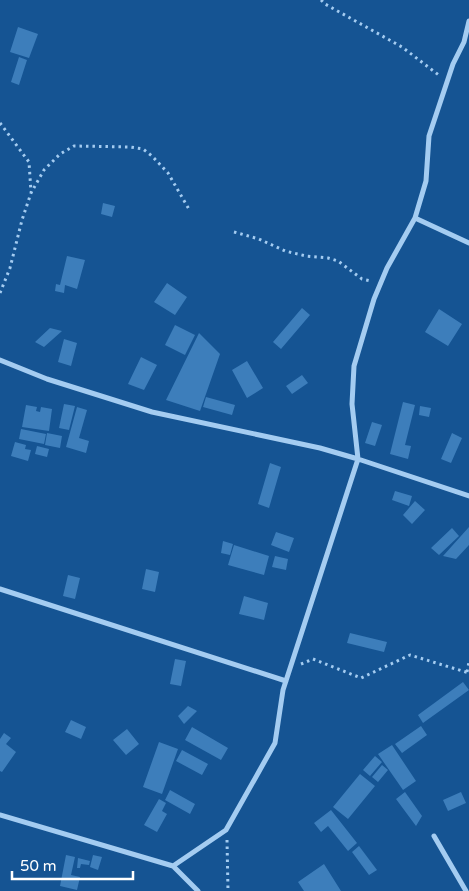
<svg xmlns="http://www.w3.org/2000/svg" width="469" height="891" font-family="'Varela Round',sans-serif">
  <rect width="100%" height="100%" fill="#155493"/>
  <path fill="#3d7ebb" d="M18 27 38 34 29 58 10 52Z
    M19 57 27 60 19 85 11 82Z
    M103 203 115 206 112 217 101 214Z
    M67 256 85 260 77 289 65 285 64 293 55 291 56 284 60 285Z
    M167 283 187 297 175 315 154 302Z
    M302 308 310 315 281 349 273 342Z
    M439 309 462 324 448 346 425 332Z
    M175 325 195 335 185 355 165 345Z
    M50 328 62 331 44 347 35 342Z
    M199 333 220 354 200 411 166 400Z
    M64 339 77 343 71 366 58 362Z
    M141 357 157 365 144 390 128 384Z
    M247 361 263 388 247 398 232 370Z
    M302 375 308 383 292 394 286 386Z
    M206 397 235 405 232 415 203 407Z
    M403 402 415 405 405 445 411 446 408 459 390 454Z
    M64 404 75 406 69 430 59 428Z
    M26 405 37 407 36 411 40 412 41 407 52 409 49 431 22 427Z
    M420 406 431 408 429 417 419 415Z
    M77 407 87 410 79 438 89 441 86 453 66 447Z
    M372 422 382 425 375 446 365 443Z
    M21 429 46 434 44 444 19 439Z
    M47 433 62 436 60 448 45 445Z
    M452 433 462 438 451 463 441 459Z
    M15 442 26 445 25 449 31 450 28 461 11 456Z
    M37 446 49 449 47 457 35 454Z
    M270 463 281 467 269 508 258 504Z
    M395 491 412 496 409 506 392 500Z
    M415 501 425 510 412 524 403 515Z
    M469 527V545L456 559 443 556Z
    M452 528 459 536 439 555 431 548Z
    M276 532 294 538 289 552 271 545Z
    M223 541 233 544 230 555 221 553Z
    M234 545 269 556 264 575 228 565Z
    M275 556 288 559 286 570 272 567Z
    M146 569 159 572 155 592 142 589Z
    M68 575 80 578 75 599 63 596Z
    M244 596 268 603 264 620 239 614Z
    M350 633 387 642 384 652 347 643Z
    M175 659 186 661 181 686 170 684Z
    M463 682 469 690 423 723 418 715Z
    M188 706 197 711 184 724 178 716Z
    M71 720 86 727 81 739 65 732Z
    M421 726 427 735 402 753 395 744Z
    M192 727 228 748 221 760 185 740Z
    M127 729 139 744 126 755 113 740Z
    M4 733 11 738 6 744 16 752 2 772 0 771V739Z
    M159 742 178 749 162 794 143 787Z
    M392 745 416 781 403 790 378 754Z
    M182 750 208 764 202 775 176 761Z
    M375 756 382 762 370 776 363 770Z
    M382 765 388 770 378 782 372 777Z
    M360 774 375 786 348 819 333 807Z
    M170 790 195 804 190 814 165 800Z
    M405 792 422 816 416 826 396 799Z
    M461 792 466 803 448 811 443 800Z
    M159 799 166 803 162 811 167 814 157 832 144 825Z
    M331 810 357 843 348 851 328 826 321 832 314 823Z
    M359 846 377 870 369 875 352 852Z
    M66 855 75 857 71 875 80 877 77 890 60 886Z
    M93 855 102 857 98 870 90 867Z
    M78 858 90 861 89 865 81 864 80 868H77Z
    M324 864 341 891H304L298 882Z"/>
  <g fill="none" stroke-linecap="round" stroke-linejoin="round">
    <path stroke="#a4ccf1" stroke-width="3" stroke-dasharray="2.5 4" stroke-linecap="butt" d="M321 0 325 4 402 47 440 76
      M0 123 29 162 31 192
      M234 232 259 239 285 251 306 256 328 258 338 261 362 279 371 281
      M0 293 10 268 22 220 31 193 44 170 60 154 74 146 130 147 143 149 152 156 168 173 190 211
      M301 664 313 659 361 678 410 655 469 673
      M467 672 469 662
      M227 840 228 891"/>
    <path stroke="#a4ccf1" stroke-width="5" d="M415 218 469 243
      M0 360 47 379 152 412 320 448 358 459 469 496
      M0 589 286 681
      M0 815 173 866 198 891
      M434 836 466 891
      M173 866 226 830 275 743 283 690 358 459 352 404 354 366 374 299 387 268 415 218 426 181 429 136 453 64 464 42 469 21"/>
  </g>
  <path d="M12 871v8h121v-8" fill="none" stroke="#ffffff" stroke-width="2.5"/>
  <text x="20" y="871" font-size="15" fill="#ffffff" stroke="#155493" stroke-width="4" paint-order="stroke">50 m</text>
</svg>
